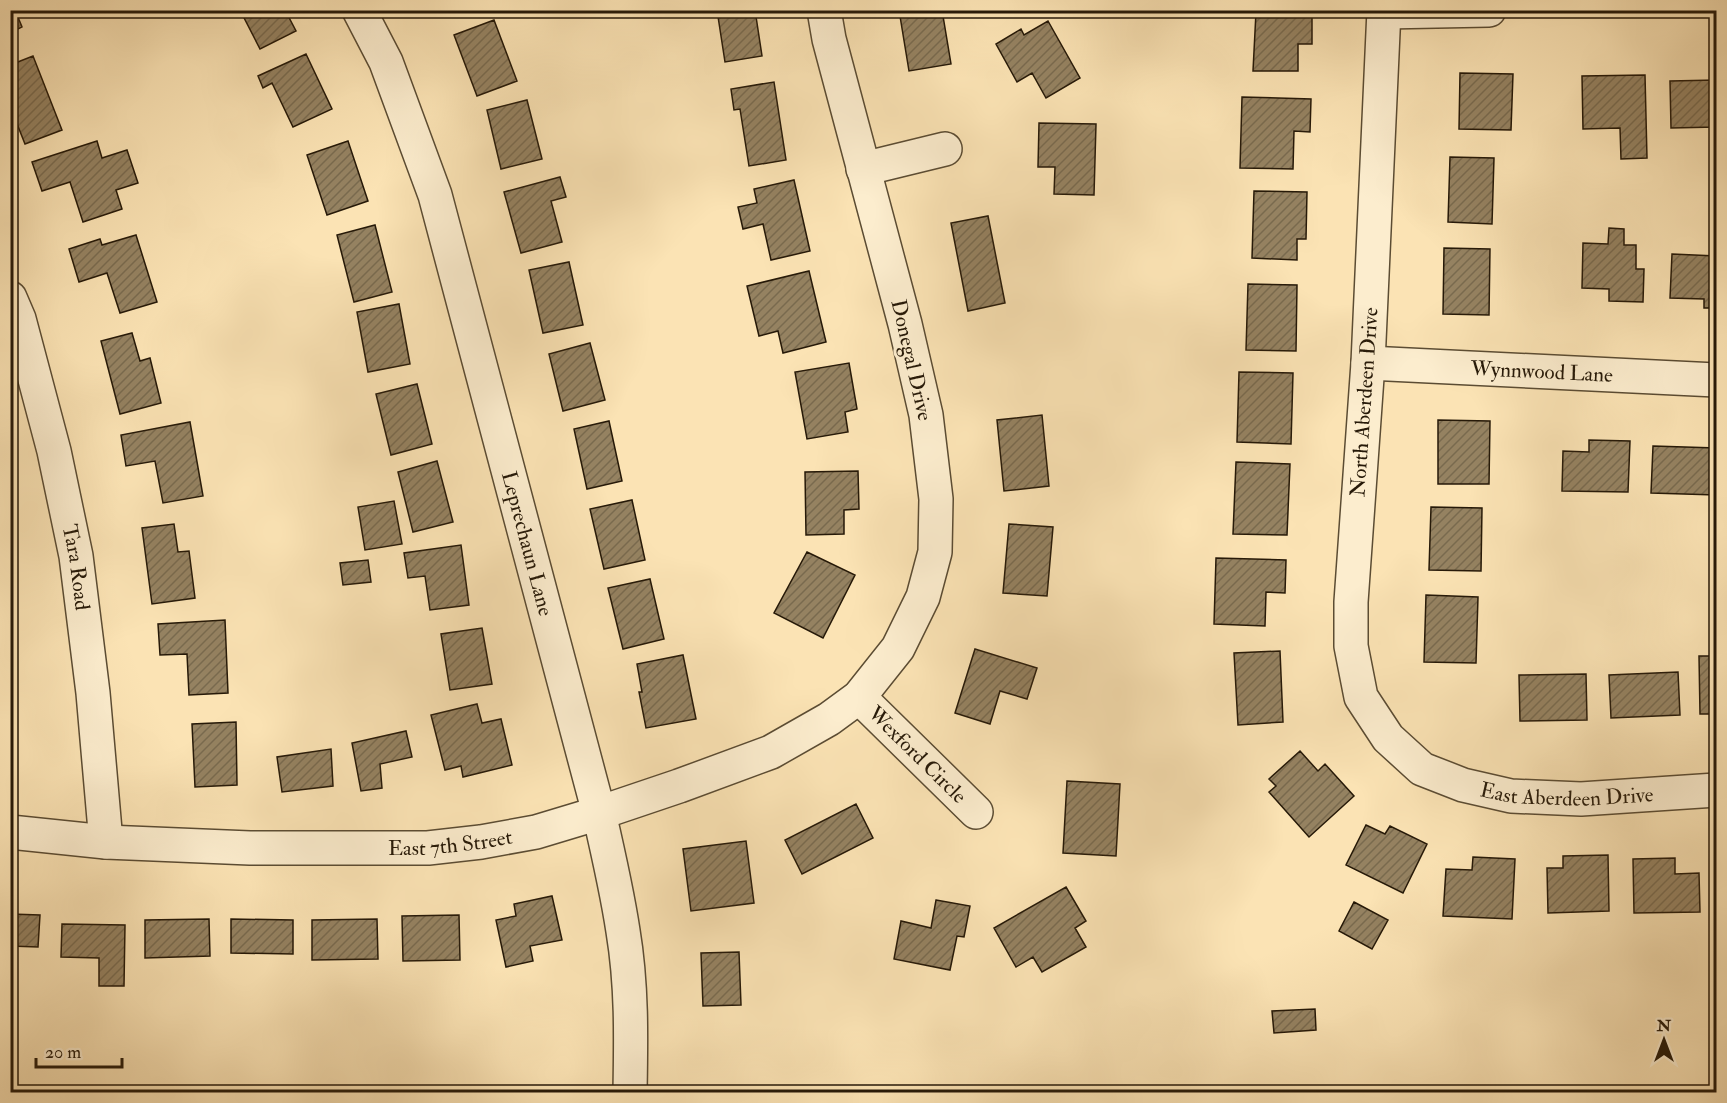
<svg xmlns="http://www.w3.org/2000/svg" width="1727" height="1103" font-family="'IM FELL Double Pica',serif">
  <defs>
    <pattern id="building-hatch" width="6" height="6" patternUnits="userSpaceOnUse" patternTransform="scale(1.5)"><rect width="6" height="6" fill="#958261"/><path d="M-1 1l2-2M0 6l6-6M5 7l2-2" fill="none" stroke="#796a4e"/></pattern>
  </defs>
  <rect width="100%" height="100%" fill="#fbe3b4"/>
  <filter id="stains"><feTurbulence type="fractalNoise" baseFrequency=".00333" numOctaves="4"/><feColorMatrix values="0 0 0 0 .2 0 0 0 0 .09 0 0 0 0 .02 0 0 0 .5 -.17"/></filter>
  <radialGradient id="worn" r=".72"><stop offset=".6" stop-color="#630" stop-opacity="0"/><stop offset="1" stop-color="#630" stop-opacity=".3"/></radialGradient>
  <path fill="url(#building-hatch)" stroke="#261908" stroke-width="1.5" d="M10 10H15L22 27 10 33Z
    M240 10H285L296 31 260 49Z
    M442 10H455L444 16Z
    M717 10H755L762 56 725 62Z
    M899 10H942L951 64 909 71Z
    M1274 10H1312V44H1298V71H1253L1256 12Z
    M494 20 517 81 477 96 454 35Z
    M1048 21 1080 78 1046 98 1032 73 1017 82 996 44 1021 29 1024 35Z
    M306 54 332 109 293 127 272 83 263 88 258 76Z
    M33 56 62 130 25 144 10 106V65Z
    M1460 73 1513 74 1511 130 1459 129Z
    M1645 75 1647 158 1621 159 1620 128 1583 129 1582 76Z
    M1716 80V127L1671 128 1670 81Z
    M774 82 786 160 749 166 740 109 734 110 731 89Z
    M1242 97 1311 99 1310 132 1294 131 1293 169 1240 168Z
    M527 100 542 159 501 169 487 110Z
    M1039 123 1096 124 1094 195 1054 194 1055 167H1038Z
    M97 141 102 158 127 150 138 183 116 190 122 209 83 222 70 182 42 191 32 162Z
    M348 141 368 201 327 215 307 155Z
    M1450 157 1494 158 1492 224 1448 222Z
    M560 177 566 197 551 201 562 242 521 253 504 192Z
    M794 180 810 251 771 260 763 224 743 229 738 207 757 203 754 189Z
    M1254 191 1307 192 1306 239H1297V260L1252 258Z
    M988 216 1005 303 968 311 951 223Z
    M375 225 392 292 354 302 337 235Z
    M1609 228 1624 229V245H1636V269H1644L1643 302 1609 301V289L1582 288 1583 243 1608 244Z
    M136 235 157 302 120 313 107 273 79 282 69 249 100 239 102 245Z
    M1444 248 1490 249 1489 315 1443 314Z
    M1672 254 1716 256V308H1704V299L1670 298Z
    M569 262 583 325 543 333 529 270Z
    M809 271 826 342 783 353 778 331 759 336 747 286Z
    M1248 284 1297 285 1296 351 1246 350Z
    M399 304 410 364 368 372 357 312Z
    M132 333 140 361 150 358 161 403 120 414 101 341Z
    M590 343 605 400 563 411 549 354Z
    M849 363 857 409 845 412 848 432 807 439 795 372Z
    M1239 372 1293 373 1291 444 1237 442Z
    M417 384 432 444 391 455 376 394Z
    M1042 415 1049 486 1004 491 997 420Z
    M1438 420 1490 421 1489 484H1438Z
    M609 421 622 481 587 489 574 429Z
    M190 422 203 496 163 503 155 461 126 466 121 435Z
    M1589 440 1630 441 1628 492 1562 491 1563 451 1589 452Z
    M1653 446 1716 448V495L1651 493Z
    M437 461 453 522 413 532 398 472Z
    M1236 462 1290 464 1287 535 1233 534Z
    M858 471 859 509 844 510V534L806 535 805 472Z
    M632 500 645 560 604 569 590 509Z
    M394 501 402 544 365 550 358 507Z
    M1431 507 1482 508 1481 571 1429 570Z
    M174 524 178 552 189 551 195 598 152 604 142 528Z
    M1009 524 1053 527 1047 596 1003 593Z
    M461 545 469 605 430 610 425 576 408 578 404 553Z
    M807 552 855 575 823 638 774 613Z
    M1216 558 1286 560 1285 593 1266 592 1265 626 1214 624Z
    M368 560 371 582 343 585 340 563Z
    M650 579 664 639 623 649 608 588Z
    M1426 595 1478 597 1476 663 1424 662Z
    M225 620 228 693 189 695 187 654 160 655 158 624Z
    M482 628 492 684 450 690 441 634Z
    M975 649 1037 668 1027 699 1000 691 990 724 955 713Z
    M1280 651 1283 722 1238 725 1234 653Z
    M683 655 696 719 646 728 639 692H642L637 664Z
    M1699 656H1716V714H1700Z
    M1678 672 1680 715 1611 718 1609 675Z
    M1586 674 1587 720 1520 721 1519 675Z
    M477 704 482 723 501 719 512 765 463 777 461 766 445 770 431 715Z
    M236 722 237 785 195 787 192 724Z
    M406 731 412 757 380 764 382 788 361 791 352 743Z
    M331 749 333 786 282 792 277 757Z
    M1300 751 1318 771 1325 764 1354 796 1309 837 1269 792 1276 786 1269 779Z
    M1067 781 1120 784 1116 856 1063 853Z
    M856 804 873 838 802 874 785 840Z
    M1366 825 1385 834 1390 826 1427 844 1403 893 1346 865Z
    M746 841 754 903 691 911 683 849Z
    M1608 855 1609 911 1548 913 1547 868H1563V856Z
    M1473 857 1515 859 1512 919 1443 916 1446 869 1472 870Z
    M1675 858V874L1699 873 1700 912 1634 913 1633 859Z
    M1066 887 1086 921 1075 928 1086 947 1042 972 1033 957 1016 967 994 928Z
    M552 896 562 940 530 946 533 961 506 967 496 920 516 916 514 904Z
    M936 900 970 906 964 937 957 936 950 970 894 959 901 921 931 928Z
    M1354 902 1388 920 1372 949 1339 931Z
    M10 914 40 915 38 947 10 946Z
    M459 915 460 960 403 961 402 916Z
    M209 919 210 956 145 958V920Z
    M231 919 293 920V954L231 953Z
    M377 919 378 959 312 960V920Z
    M62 924 125 925 124 986H99V958L61 957Z
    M739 952 741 1005 703 1006 701 953Z
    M1315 1009 1316 1030 1274 1033 1272 1011Z"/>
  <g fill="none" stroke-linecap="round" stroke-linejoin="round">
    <g stroke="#5b4c33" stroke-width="36">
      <g id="minor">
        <path id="s1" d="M359 10 386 62 435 195 599 813C608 852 617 891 623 931 632 985 631 1038 630 1092"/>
        <path id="s2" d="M1384 10 1368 363 1351 602V646L1361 697 1388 738 1422 769 1463 785 1511 796 1581 799 1716 790"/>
        <path d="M1384 12 1489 10"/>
        <path d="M863 169 945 149"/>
        <path id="s3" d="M10 298 19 319 54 451 76 556 93 693 106 842"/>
        <path id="s4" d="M1368 363 1716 380"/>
        <path id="s5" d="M859 697 976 812"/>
        <path id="s6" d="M10 832 106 842 250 848H428L481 842 536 832 599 813 679 786 771 752 829 719 859 697 898 648 923 597 935 552 936 499 926 415 905 324 829 39 824 10"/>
      </g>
    </g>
    <use href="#minor" stroke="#fcedce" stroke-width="33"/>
  </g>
  <g text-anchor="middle" stroke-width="6" stroke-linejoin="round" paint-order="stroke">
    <g font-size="21" fill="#261908" stroke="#fcedce">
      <text transform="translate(912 360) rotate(77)" y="7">Donegal Drive</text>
      <text dy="7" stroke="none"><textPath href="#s4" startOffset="174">Wynnwood Lane</textPath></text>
      <text transform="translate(1364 402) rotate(-86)" y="7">North Aberdeen Drive</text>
      <text dy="7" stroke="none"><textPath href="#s1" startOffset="561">Leprechaun Lane</textPath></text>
      <text dy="7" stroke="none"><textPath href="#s3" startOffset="278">Tara Road</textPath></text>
      <text dy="7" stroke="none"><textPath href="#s5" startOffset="82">Wexford Circle</textPath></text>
      <text dy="7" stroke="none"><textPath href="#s2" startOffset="933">East Aberdeen Drive</textPath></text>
      <text dy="7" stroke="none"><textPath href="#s6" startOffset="441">East 7th Street</textPath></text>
    </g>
  </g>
  <rect width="1727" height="1103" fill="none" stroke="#fbe3b4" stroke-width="36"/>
  <rect x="12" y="12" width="1703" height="1079" fill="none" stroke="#261908" stroke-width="3"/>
  <rect x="18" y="18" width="1691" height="1067" fill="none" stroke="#261908" stroke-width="1.5"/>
  <g transform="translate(1664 1040)" stroke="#fcedce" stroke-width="4.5" paint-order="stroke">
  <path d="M0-4.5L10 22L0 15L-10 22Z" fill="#261908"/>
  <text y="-9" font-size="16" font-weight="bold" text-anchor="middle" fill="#261908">N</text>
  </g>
  <path d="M36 1058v9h86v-9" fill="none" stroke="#261908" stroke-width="3"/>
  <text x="45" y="1058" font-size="18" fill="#261908" stroke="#fcedce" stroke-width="4.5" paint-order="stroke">20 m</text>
  <rect width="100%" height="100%" filter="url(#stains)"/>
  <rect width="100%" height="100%" fill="url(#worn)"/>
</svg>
